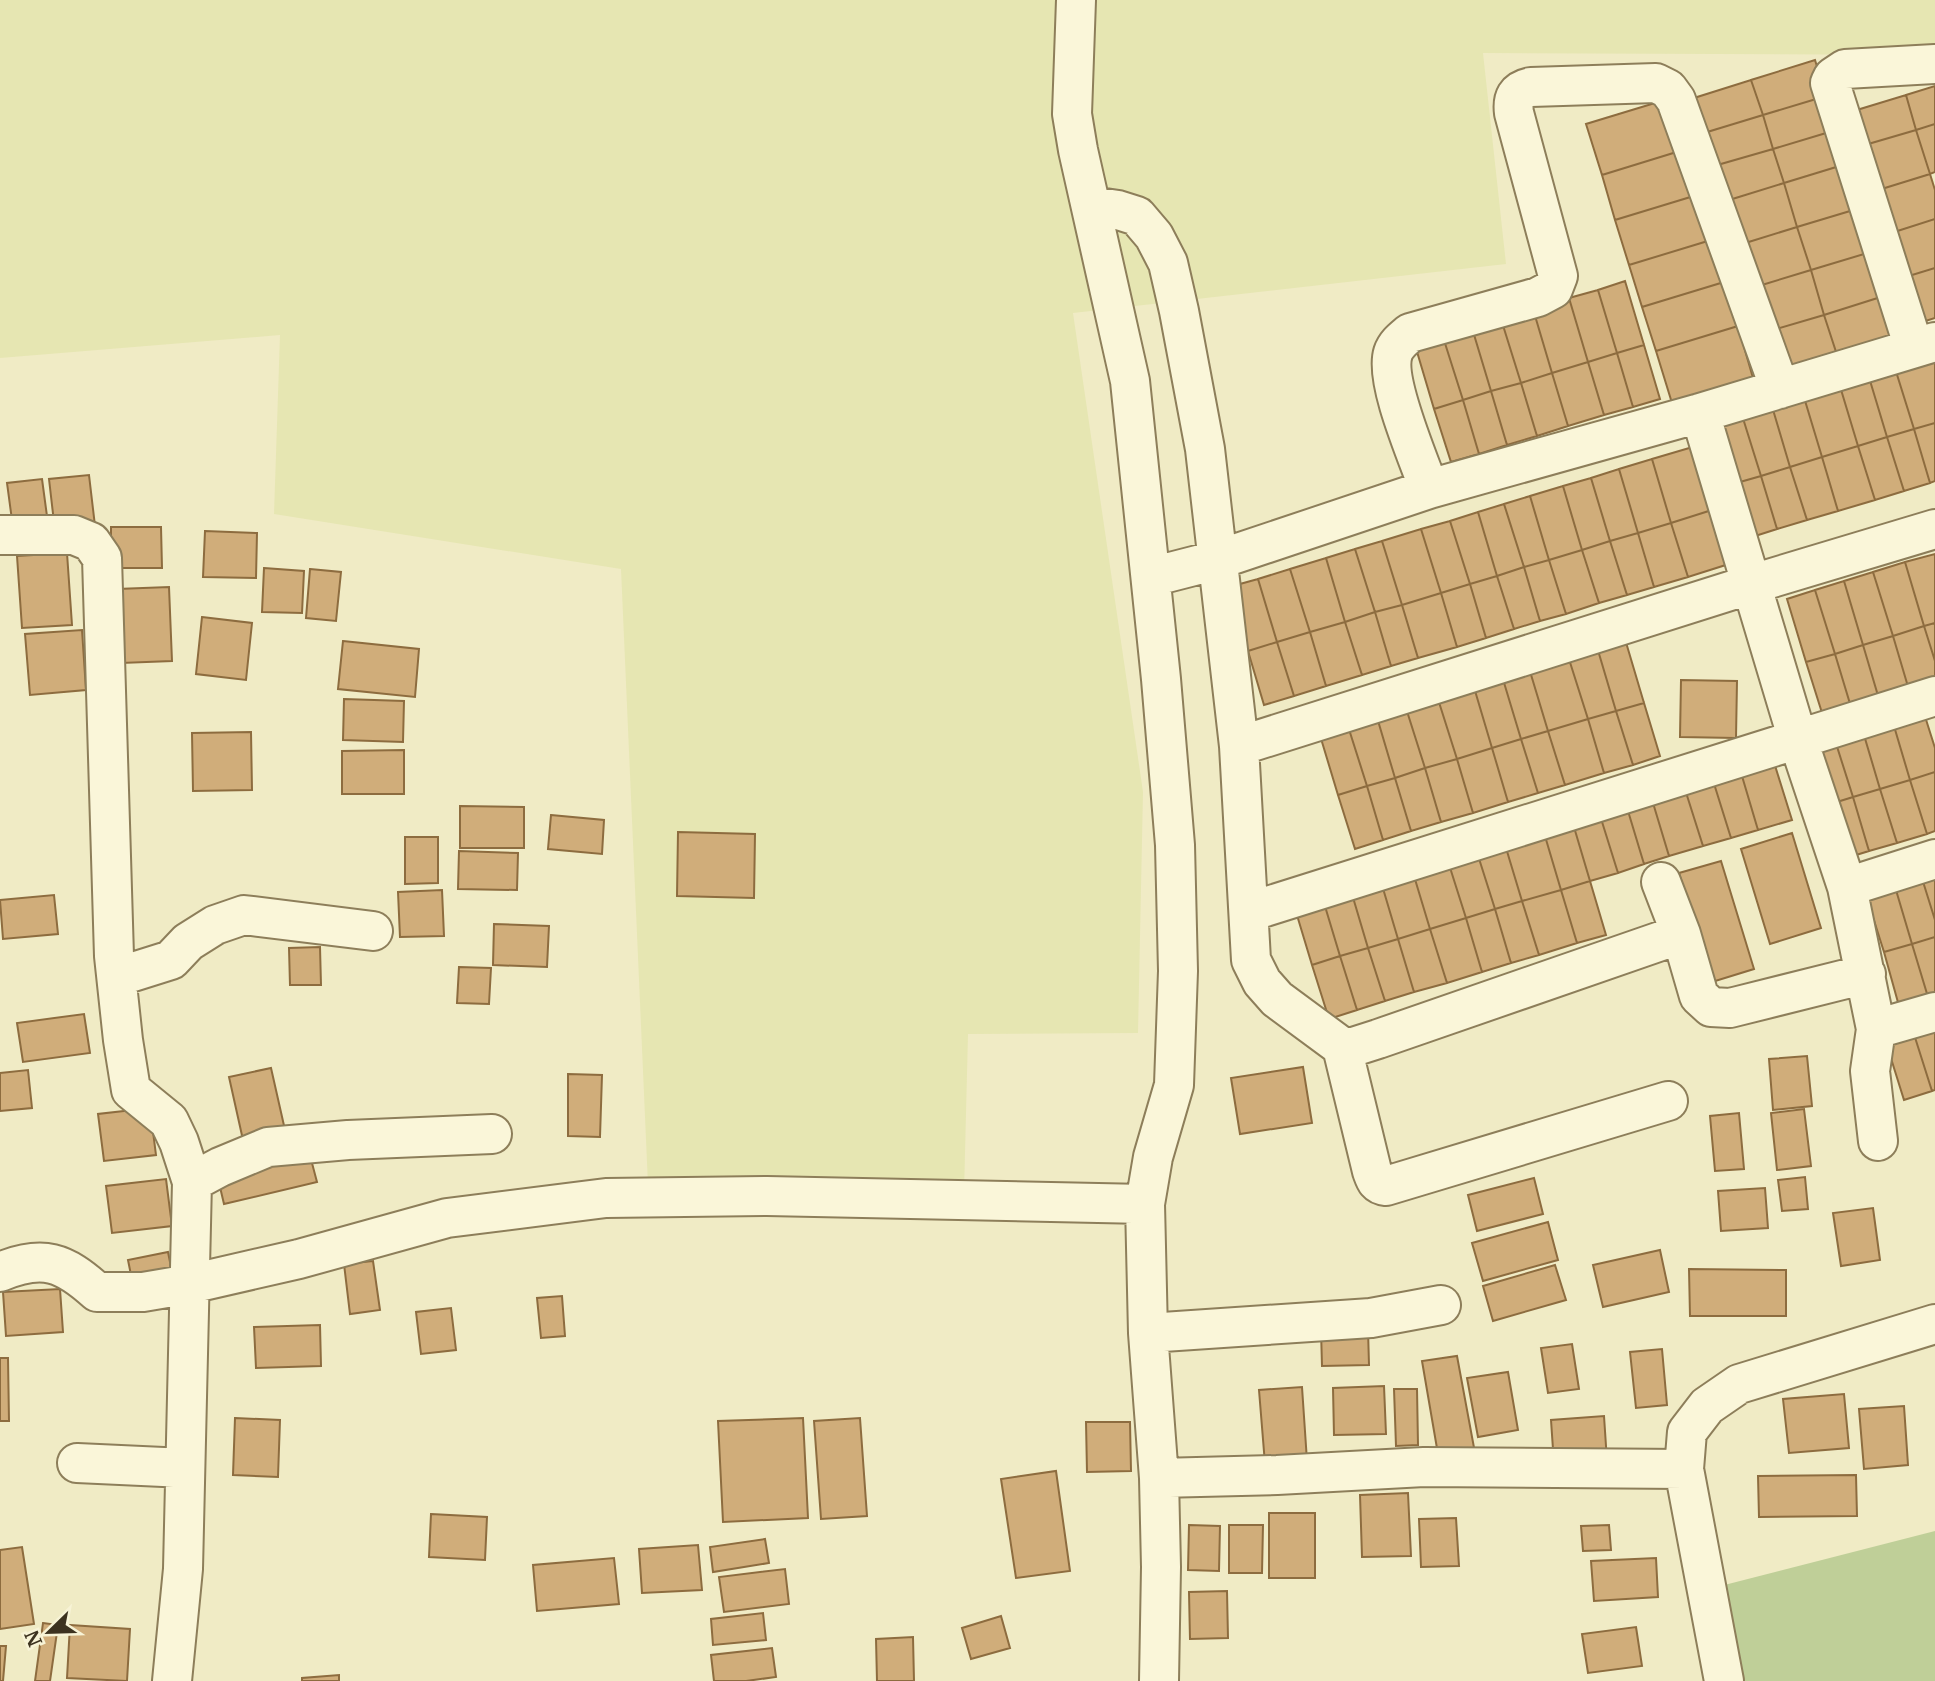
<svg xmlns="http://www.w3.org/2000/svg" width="1935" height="1681" font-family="Merriweather,serif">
  <rect width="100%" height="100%" fill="#f0ebc5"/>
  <path fill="#e6e6b2" d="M0 0H1935V55L1483 53 1506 264 1073 313 1143 792 1138 1033 968 1034 964 1193 648 1185 621 569 274 514 280 335 0 358Z"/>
  <path fill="#bfcf98" d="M1935 1531V1681H1715L1701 1591Z"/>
  <path fill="#d0ad7a" stroke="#8d6c3f" stroke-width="2" d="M1815 60 1826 96 1763 115 1751 80Z
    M1751 80 1763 115 1704 133 1694 98Z
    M1935 86V124L1916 130 1906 95Z
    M1906 95 1916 130 1858 147 1847 113Z
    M1826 96 1836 130 1773 149 1763 115Z
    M1668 99 1683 150 1602 175 1586 124Z
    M1763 115 1773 149 1714 166 1704 133Z
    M1935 124V172L1930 174 1916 130Z
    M1836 130 1846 164 1784 183 1773 149Z
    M1916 130 1930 174 1872 192 1858 147Z
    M1773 149 1784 183 1726 201 1714 166Z
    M1683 150 1697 195 1615 220 1602 175Z
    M1846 164 1860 208 1797 227 1784 183Z
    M1930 174 1935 190V219L1885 235 1872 192Z
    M1784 183 1797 227 1739 245 1726 201Z
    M1697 195 1711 240 1629 265 1615 220Z
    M1860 208 1874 251 1811 270 1797 227Z
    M1935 219V268L1899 279 1885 235Z
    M1797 227 1811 270 1752 288 1739 245Z
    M1711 240 1724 282 1642 307 1629 265Z
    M1874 251 1887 295 1824 315 1811 270Z
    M1935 268V318L1913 325 1899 279Z
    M1811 270 1824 315 1766 332 1752 288Z
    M1625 281 1644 345 1617 353 1598 290Z
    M1724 282 1738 326 1656 351 1642 307Z
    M1598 290 1617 353 1588 362 1569 298Z
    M1887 295 1901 341 1839 361 1824 315Z
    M1569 298 1588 362 1552 373 1533 309Z
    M1533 309 1552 373 1521 383 1501 319Z
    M1824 315 1839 361 1780 378 1766 332Z
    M1501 319 1521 383 1491 391 1472 328Z
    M1738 326 1753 378 1672 403 1656 351Z
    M1472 328 1491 391 1463 400 1443 337Z
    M1443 337 1463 400 1434 409 1415 345Z
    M1644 345 1660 399 1633 407 1617 353Z
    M1617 353 1633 407 1604 415 1588 362Z
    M1935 357V423L1914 429 1894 365Z
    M1588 362 1604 415 1568 426 1552 373Z
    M1894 365 1914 429 1887 437 1868 374Z
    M1552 373 1568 426 1537 436 1521 383Z
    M1868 374 1887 437 1858 446 1839 383Z
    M1521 383 1537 436 1507 445 1491 391Z
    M1839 383 1858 446 1822 457 1803 394Z
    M1491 391 1507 445 1479 454 1463 400Z
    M1803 394 1822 457 1790 467 1771 403Z
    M1463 400 1479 454 1451 462 1434 409Z
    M1771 403 1790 467 1761 476 1741 412Z
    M1741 412 1761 476 1733 484 1713 421Z
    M1935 423V481L1930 483 1914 429Z
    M1914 429 1930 483 1904 491 1887 437Z
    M1887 437 1904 491 1875 500 1858 446Z
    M1696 446 1715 509 1671 523 1652 459Z
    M1858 446 1875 500 1838 511 1822 457Z
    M1822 457 1838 511 1807 520 1790 467Z
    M1652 459 1671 523 1638 533 1619 469Z
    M1790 467 1807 520 1777 529 1761 476Z
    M1619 469 1638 533 1610 541 1591 478Z
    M89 475 95 526 55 531 49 479Z
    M1761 476 1777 529 1749 538 1733 484Z
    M1591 478 1610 541 1582 550 1563 486Z
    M42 479 49 531 14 535 7 483Z
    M1563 486 1582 550 1549 560 1530 496Z
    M1530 496 1549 560 1524 567 1504 504Z
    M1504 504 1524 567 1497 576 1478 512Z
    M1715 509 1732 563 1688 577 1671 523Z
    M1478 512 1497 576 1470 584 1450 521Z
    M1450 521 1470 584 1441 593 1421 529Z
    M1671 523 1688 577 1654 587 1638 533Z
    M111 527H161L162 568H111Z
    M1421 529 1441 593 1402 605 1382 541Z
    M205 531 257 533 256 578 203 577Z
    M1638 533 1654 587 1627 595 1610 541Z
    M1382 541 1402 605 1375 612 1355 549Z
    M1610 541 1627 595 1599 603 1582 550Z
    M1355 549 1375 612 1345 622 1326 558Z
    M1582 550 1599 603 1566 614 1549 560Z
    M67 553 72 625 22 628 17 556Z
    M1935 554V623L1924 626 1905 562Z
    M1326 558 1345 622 1310 632 1290 569Z
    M1549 560 1566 614 1540 621 1524 567Z
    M1905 562 1924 626 1893 636 1873 572Z
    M1524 567 1540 621 1514 629 1497 576Z
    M264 568 304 571 302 613 262 612Z
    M310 569 341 572 336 621 306 618Z
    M1290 569 1310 632 1277 642 1258 579Z
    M1873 572 1893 636 1863 645 1844 581Z
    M1497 576 1514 629 1486 638 1470 584Z
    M1258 579 1277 642 1248 651 1229 587Z
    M1844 581 1863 645 1835 654 1815 590Z
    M1470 584 1486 638 1457 647 1441 593Z
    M169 587 172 661 121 663 117 589Z
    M1815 590 1835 654 1806 662 1787 599Z
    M1441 593 1457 647 1418 658 1402 605Z
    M1402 605 1418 658 1391 666 1375 612Z
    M1375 612 1391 666 1362 675 1345 622Z
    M202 617 252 623 246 680 196 674Z
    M1345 622 1362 675 1326 686 1310 632Z
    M1935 623V661L1924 626Z
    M1924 626 1935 661V682L1909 690 1893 636Z
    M82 630 86 690 30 695 25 634Z
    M1310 632 1326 686 1294 696 1277 642Z
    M1893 636 1909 690 1879 699 1863 645Z
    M1625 639 1644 703 1616 711 1597 647Z
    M343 641 419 649 415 697 338 689Z
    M1277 642 1294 696 1264 705 1248 651Z
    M1863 645 1879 699 1851 707 1835 654Z
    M1597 647 1616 711 1588 719 1568 656Z
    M1835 654 1851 707 1823 716 1806 662Z
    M1568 656 1588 719 1548 731 1529 668Z
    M1529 668 1548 731 1521 739 1502 676Z
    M1502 676 1521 739 1492 748 1473 684Z
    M1681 680 1737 681 1736 738 1680 737Z
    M1473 684 1492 748 1457 759 1437 696Z
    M1437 696 1457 759 1425 768 1405 705Z
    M344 699 404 701 403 742 343 740Z
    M1644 703 1660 756 1633 765 1616 711Z
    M1405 705 1425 768 1395 778 1376 714Z
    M1922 707 1935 748V772L1910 780 1891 716Z
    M1616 711 1633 765 1604 773 1588 719Z
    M1376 714 1395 778 1367 786 1347 723Z
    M1891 716 1910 780 1880 789 1861 725Z
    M1588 719 1604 773 1565 785 1548 731Z
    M1347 723 1367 786 1338 795 1319 732Z
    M1861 725 1880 789 1853 797 1833 734Z
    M1548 731 1565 785 1538 793 1521 739Z
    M251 732 252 790 193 791 192 733Z
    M1833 734 1853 797 1824 806 1804 742Z
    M1521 739 1538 793 1508 802 1492 748Z
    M1492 748 1508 802 1473 813 1457 759Z
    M404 750V794H342V751Z
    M1772 756 1792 820 1758 830 1739 766Z
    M1457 759 1473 813 1441 822 1425 768Z
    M1739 766 1758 830 1731 838 1711 774Z
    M1425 768 1441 822 1411 831 1395 778Z
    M1935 772V831L1927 834 1910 780Z
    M1711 774 1731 838 1703 846 1683 783Z
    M1395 778 1411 831 1383 840 1367 786Z
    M1910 780 1927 834 1897 843 1880 789Z
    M1683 783 1703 846 1669 856 1650 793Z
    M1367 786 1383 840 1355 849 1338 795Z
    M1880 789 1897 843 1869 851 1853 797Z
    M1650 793 1669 856 1644 864 1625 801Z
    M1853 797 1869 851 1840 860 1824 806Z
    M1625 801 1644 864 1618 873 1598 809Z
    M460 806 524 807V848H460Z
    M1598 809 1618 873 1590 881 1571 817Z
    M551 815 604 820 602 854 548 849Z
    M1571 817 1590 881 1561 890 1542 826Z
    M1542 826 1561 890 1522 901 1503 838Z
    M678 832 755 834 754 898 677 896Z
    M1792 833 1821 928 1770 944 1741 849Z
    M405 837H438V883L405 884Z
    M1503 838 1522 901 1495 909 1475 846Z
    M1475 846 1495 909 1466 918 1446 855Z
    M459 851 518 853 517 890 458 889Z
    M1446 855 1466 918 1430 929 1411 866Z
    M1721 861 1754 969 1712 982 1679 873Z
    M1411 866 1430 929 1398 939 1379 875Z
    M1935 867V920L1920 872Z
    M1920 872 1935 920V937L1912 944 1893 880Z
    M1379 875 1398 939 1368 948 1349 884Z
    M1893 880 1912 944 1884 952 1864 889Z
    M1590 881 1606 935 1577 943 1561 890Z
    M1349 884 1368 948 1340 956 1321 893Z
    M442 890 444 936 400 937 398 892Z
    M1561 890 1577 943 1539 955 1522 901Z
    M1321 893 1340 956 1312 965 1293 902Z
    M54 895 58 934 3 939 0 900Z
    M1522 901 1539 955 1511 963 1495 909Z
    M1495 909 1511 963 1482 972 1466 918Z
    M1466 918 1482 972 1447 983 1430 929Z
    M494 924 549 926 547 967 493 965Z
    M1430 929 1447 983 1414 992 1398 939Z
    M1935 937V995L1928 997 1912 944Z
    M1398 939 1414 992 1385 1001 1368 948Z
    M1912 944 1928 997 1899 1006 1884 952Z
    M320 947 321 985H290L289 948Z
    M1368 948 1385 1001 1357 1010 1340 956Z
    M1340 956 1357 1010 1329 1019 1312 965Z
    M459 967 491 968 489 1004 457 1003Z
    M84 1014 90 1053 23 1062 17 1023Z
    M1935 1021V1090L1932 1091 1912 1028Z
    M1912 1028 1932 1091 1904 1100 1884 1036Z
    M1807 1056 1812 1106 1773 1110 1769 1059Z
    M1303 1067 1312 1123 1240 1134 1231 1078Z
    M271 1068 285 1130 243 1140 229 1077Z
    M28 1070 32 1108 0 1111V1073Z
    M568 1074 602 1075 600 1137 568 1136Z
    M150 1108 156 1155 104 1161 98 1114Z
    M1804 1109 1811 1166 1777 1170 1771 1113Z
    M1739 1113 1744 1169 1715 1171 1710 1116Z
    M308 1148 317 1182 224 1204 216 1170Z
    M1805 1177 1808 1209 1782 1211 1778 1180Z
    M1534 1178 1543 1214 1477 1231 1468 1195Z
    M166 1179 172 1226 112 1233 106 1186Z
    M1765 1188 1768 1228 1721 1231 1718 1191Z
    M1873 1208 1880 1260 1841 1266 1833 1213Z
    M1548 1222 1558 1260 1483 1281 1472 1243Z
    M1660 1250 1669 1292 1603 1307 1593 1265Z
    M168 1252 173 1277 133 1285 128 1260Z
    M373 1261 380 1310 350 1314 344 1264Z
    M1555 1265 1566 1300 1493 1321 1483 1286Z
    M1689 1269 1786 1270V1316H1690Z
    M60 1289 63 1332 6 1336 3 1292Z
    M562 1296 565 1336 541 1338 537 1298Z
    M451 1308 456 1350 421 1354 416 1312Z
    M320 1325 321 1366 256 1368 254 1327Z
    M1368 1329 1369 1365 1322 1366 1321 1330Z
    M1572 1344 1579 1389 1548 1393 1541 1348Z
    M1662 1349 1667 1405 1636 1408 1630 1352Z
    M1457 1356 1475 1453 1439 1460 1422 1361Z
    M0 1358H8L9 1421H0Z
    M1508 1372 1518 1430 1478 1437 1467 1378Z
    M1384 1386 1386 1434 1334 1435 1333 1388Z
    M1302 1387 1307 1461 1265 1464 1259 1390Z
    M1394 1389H1417L1418 1445 1396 1446Z
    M1844 1394 1849 1448 1789 1453 1783 1399Z
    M1904 1406 1908 1465 1864 1469 1859 1409Z
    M1604 1416 1607 1461 1554 1464 1551 1420Z
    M235 1418 280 1420 278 1477 233 1475Z
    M803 1418 808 1518 723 1522 718 1421Z
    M860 1418 867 1516 821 1519 814 1421Z
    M1086 1422H1130L1131 1471 1087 1472Z
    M1056 1471 1070 1571 1016 1578 1001 1479Z
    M1856 1475 1857 1516 1759 1517 1758 1476Z
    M1408 1493 1411 1556 1362 1557 1360 1495Z
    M1269 1513H1315V1578H1269Z
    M431 1514 487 1517 485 1560 429 1557Z
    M1456 1518 1459 1566 1421 1567 1419 1519Z
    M1189 1525 1220 1526 1219 1571 1188 1570Z
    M1229 1525H1263L1262 1573H1229Z
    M1609 1525 1611 1550 1583 1551 1581 1526Z
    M765 1539 769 1563 713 1572 710 1547Z
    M698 1545 702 1590 642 1593 639 1549Z
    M22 1547 34 1624 0 1629V1550Z
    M614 1558 619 1604 537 1611 533 1565Z
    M1656 1558 1658 1597 1594 1601 1591 1561Z
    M785 1569 789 1604 724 1612 719 1577Z
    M1227 1591 1228 1638 1190 1639 1189 1592Z
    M763 1613 766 1640 713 1645 711 1619Z
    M1001 1616 1010 1648 971 1659 962 1628Z
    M43 1623 58 1625 50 1681H35Z
    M70 1625 130 1629 127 1681 67 1678Z
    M1636 1627 1642 1666 1588 1673 1582 1634Z
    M913 1637 914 1681H877L876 1639Z
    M0 1646H6L3 1681H0Z
    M772 1648 776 1677 746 1681H714L711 1655Z
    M339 1675V1681H302V1678Z"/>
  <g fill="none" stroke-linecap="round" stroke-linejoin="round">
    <g stroke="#8d7e5a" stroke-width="42">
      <path id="minor" d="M1076 0 1072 114 1078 150 1130 381 1161 679 1175 845 1178 971 1174 1085 1153 1157 1145 1204 1148 1333 1159 1478 1161 1567 1159 1681
        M1091 206 1118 210 1137 216 1154 236 1168 263 1179 311 1205 449 1239 746 1251 960 1262 982 1277 999 1342 1047
        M1914 348 1830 83 1833 77 1845 69 1935 64
        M1700 413 1798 740 1847 887 1876 1029 1870 1071 1878 1141
        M1429 489C1419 460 1384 381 1393 353 1396 344 1403 339 1410 333L1538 297 1553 289 1558 276 1514 113C1512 98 1516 90 1531 87L1656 83 1668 89 1676 100 1780 389
        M0 535H74L91 542 102 558 114 956 123 1040 131 1090 169 1121 179 1142 192 1182 183 1569 172 1681
        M1151 577 1217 560 1429 489 1700 413 1935 342
        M1239 746 1752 584 1935 529
        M1661 882 1681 934 1699 996 1711 1007 1730 1008 1866 974
        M1847 887 1935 859
        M1249 912 1935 696
        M117 977 171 960 188 942 215 925 244 915 373 931
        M1876 1029 1935 1012
        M1668 1101 1386 1186C1376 1185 1375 1179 1372 1171L1342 1047H1353L1378 1039 1681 934
        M192 1182 220 1167 268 1147 348 1140 492 1134
        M0 1272C43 1254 64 1262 97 1292H143L190 1284 299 1259 447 1218 606 1198 767 1196 1145 1204
        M1148 1333 1371 1318 1441 1305
        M77 1463 185 1468
        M1684 1469 1724 1681
        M1159 1478 1277 1475 1424 1467 1684 1469 1687 1432 1707 1406 1739 1384 1935 1324"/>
    </g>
    <use href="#minor" stroke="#faf6d9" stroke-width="38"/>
  </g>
  <g transform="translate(49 1632) rotate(247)" stroke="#f7f3d6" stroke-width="5" paint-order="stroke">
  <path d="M0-5L12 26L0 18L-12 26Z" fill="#3c321f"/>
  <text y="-10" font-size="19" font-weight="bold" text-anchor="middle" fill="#3c321f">N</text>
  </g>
</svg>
